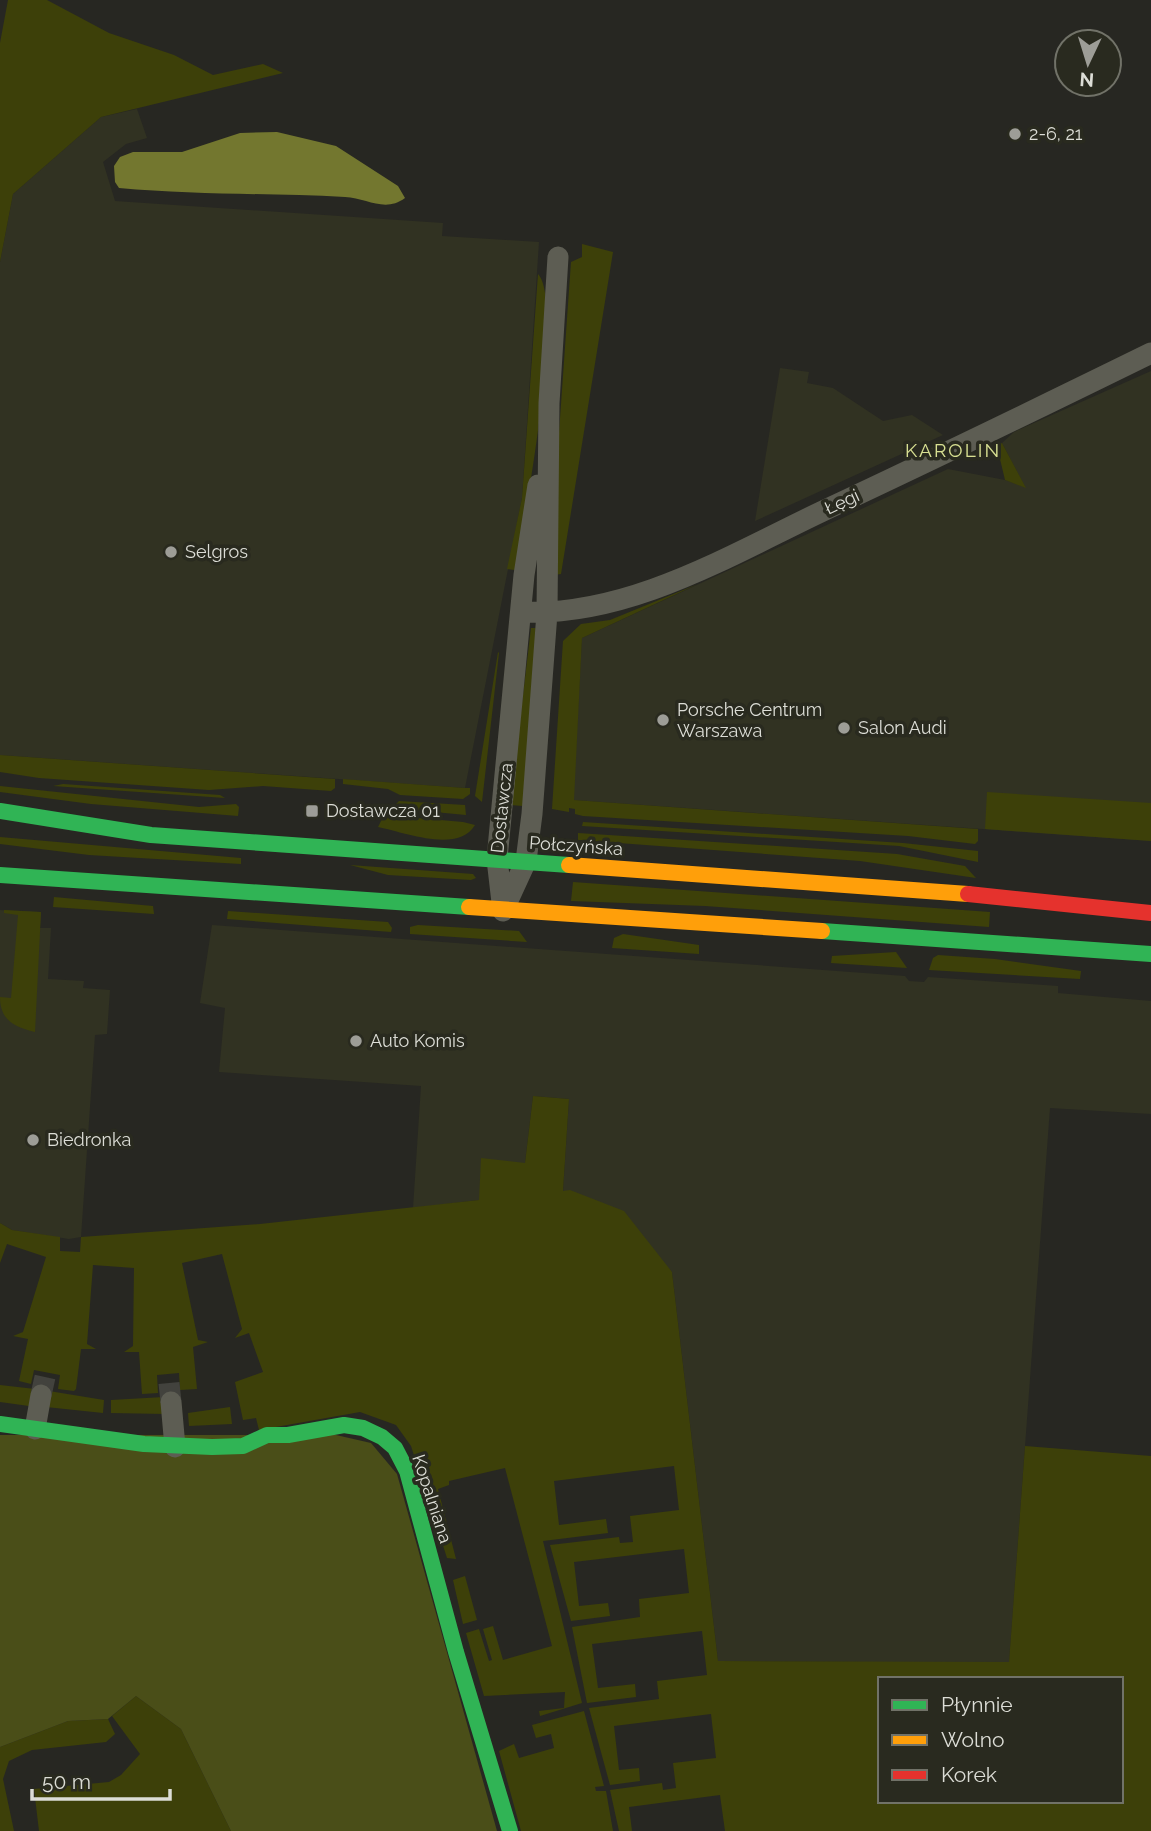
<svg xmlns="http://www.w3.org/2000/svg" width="1151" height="1831" font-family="Raleway,sans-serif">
  <rect width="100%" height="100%" fill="#272722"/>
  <path fill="#313222" d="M137 109 147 138 126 144 103 162 115 201 443 223 442 236 539 242 522 498 465 788 0 755V262L13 194 101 117Z
    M780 368 809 372 807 383 833 388 883 421 912 415 943 435 755 521Z
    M1151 371V841L573 800 582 638 948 469 1005 480 1025 487 1002 443 1014 432Z
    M0 910 41 912 40 928H51L48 979 84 981 83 988 110 990 107 1034 95 1035 81 1237 69 1239 12 1230 0 1223Z
    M212 925 905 976 909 981 924 982 928 977 1058 986V993L1151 1001V1114L1050 1108 1009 1663 718 1661 672 1272 563 1191 569 1099 533 1096 525 1163 479 1200 413 1208 421 1086 219 1072 225 1008 200 1003Z"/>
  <path fill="#3d4009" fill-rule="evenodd" d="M8 0H47L109 33 174 55 213 75 263 64 283 73 101 117 13 194 0 262V43Z
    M582 244 613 252 561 574 554 575 557 461 571 262 582 257Z
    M538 274C565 303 524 523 515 570L507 569 522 498Z
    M1002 443 1026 488 1005 480 1000 459 988 450Z
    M698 584 582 638 574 800 978 829V841L975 844 908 836 583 816 575 814V809L569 808V812L552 809 563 641 581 624 610 620Z
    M531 628H536L523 806 510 805Z
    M498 652 499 653 482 802 475 796Z
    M0 755 335 779V788L331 791 263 786 209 790 39 778 0 772Z
    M343 779 465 788H470V794L463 799 400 795 388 789 343 784Z
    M63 784 220 795 225 798 53 786Z
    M0 786 199 807 236 804 239 807 238 816 91 804 0 792Z
    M987 792 1151 803V841L985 829Z
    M399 801 465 805 466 815 392 808Z
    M384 815 463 822 475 825C458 854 404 832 378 827Z
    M583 822 903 843 978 851V862L899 846 582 826Z
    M578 833 897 854 965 866 976 878 860 861 578 840Z
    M0 837 241 858V864L89 855 0 844Z
    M350 865 473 874 476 878 471 880 388 875Z
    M573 882 990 912 989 927 705 906 571 901Z
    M54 897 153 906 154 914 53 907Z
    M4 910 41 912 35 1032C14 1027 0 1020 0 997L11 998 18 915 4 913Z
    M228 911 388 922 392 928 391 932 227 919Z
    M418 925 519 931 527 942 410 934V927Z
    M623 934 699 945V954L612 948 614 938Z
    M896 952 907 968 831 963 832 956Z
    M938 955 995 959 1081 971 1080 979 929 970 933 958Z
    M533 1096 569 1099 563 1191 570 1190 624 1211 672 1272 718 1661 1009 1662 1025 1446 1151 1456V1831H725L720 1795 629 1807 632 1831H619L610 1790 662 1783 663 1790 676 1788 673 1763 716 1758 711 1714 614 1726 619 1770 639 1768 640 1781 610 1785 589 1708 659 1699 657 1681 707 1675 702 1631 592 1644 598 1688 635 1684 636 1697 587 1703 572 1627 640 1617 639 1599 689 1593 684 1549 574 1562 579 1606 608 1603 610 1616 571 1621 550 1545 619 1537 620 1543 633 1542 630 1516 679 1510 674 1466 554 1481 559 1525 606 1519 608 1533 543 1541 582 1703 540 1716 539 1711 564 1708 565 1692 484 1696 466 1633 479 1629 489 1661 492 1660 483 1629 493 1626 503 1660 552 1646 505 1468 449 1481V1485L438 1489 456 1559 447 1558 411 1446 396 1425 360 1412 259 1430 256 1418 243 1420 235 1382 263 1372 249 1333 235 1338 242 1329 222 1254 182 1263 198 1340 208 1342 193 1347 197 1389 180 1390 179 1373 157 1375 158 1393 142 1394 139 1352H124L133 1346 134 1268 93 1265 87 1344 96 1349H81L76 1389 74 1391 58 1389 60 1375 34 1370 31 1384 19 1381 28 1339 13 1336 23 1332 46 1257 7 1244 0 1263V1223L12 1230 60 1237V1251L80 1252 81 1237 260 1224 479 1200 481 1158 525 1163ZM880 1679H1121V1801H880Z
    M0 1385 35 1389 29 1406 0 1402Z
    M49 1391 104 1400 103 1413 46 1407Z
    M164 1397 166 1414 111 1413V1400Z
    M230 1407 232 1424 189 1426 188 1413Z
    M465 1576 477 1620 463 1624 453 1580Z
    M136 1696 181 1729 231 1831H39L34 1789 109 1782 121 1775 140 1754 112 1716Z
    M584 1711 604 1786 595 1787 596 1791H606L613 1831H521L499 1751 514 1744 519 1758 554 1748 551 1734 536 1738 532 1725Z
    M108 1719 115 1734 106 1742 32 1750 9 1761 3 1779 14 1831H0V1747L68 1721Z"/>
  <path fill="#4a4e18" d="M0 1435H336L371 1443 397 1474 497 1831H231L181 1729 136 1696 108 1719 68 1721 0 1747Z"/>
  <path fill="#73772f" d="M277 132 336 146 398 186 405 198C385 213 367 198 345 197 269 193 195 195 119 188L115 182 114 166 120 157 133 152H182L240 133Z"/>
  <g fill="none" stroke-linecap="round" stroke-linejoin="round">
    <path stroke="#42423d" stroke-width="21" stroke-dasharray="21 10" stroke-linecap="butt" d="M169 1383 171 1402
      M41 1395 45 1377"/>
    <path stroke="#5d5d53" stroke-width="21" d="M521 612C629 617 730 555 825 510 934 459 1043 406 1151 353
      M503 911 526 861 532 814 547 613 549 403 558 257
      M503 911 497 859 524 575 538 485
      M171 1402 175 1447
      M35 1429 41 1395"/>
    <path stroke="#30b455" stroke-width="16" d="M0 811 151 835 569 865
      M0 875 469 907
      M822 931 1151 954
      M0 1424 144 1444 212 1447 243 1446 267 1435H288L344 1425 363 1428 382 1437 395 1448 407 1471 456 1652 510 1831"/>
    <path stroke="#ff9f0a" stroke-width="16" d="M569 865 968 894
      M469 907 822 931"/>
    <path stroke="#e5322d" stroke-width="16" d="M968 894 1151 913"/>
  </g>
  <g fill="#9d9d97" stroke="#292a1f" stroke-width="2.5">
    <circle cx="1015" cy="134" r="7"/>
    <circle cx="171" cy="552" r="7"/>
    <circle cx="663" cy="720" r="7"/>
    <circle cx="844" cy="728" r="7"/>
    <rect x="305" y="804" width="14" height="14" rx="3.5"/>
    <circle cx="356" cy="1041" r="7"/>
    <circle cx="33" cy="1140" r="7"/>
  </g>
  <g text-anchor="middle" stroke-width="7" stroke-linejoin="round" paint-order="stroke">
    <g font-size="18" fill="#dcddd6" stroke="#292a1f" text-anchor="start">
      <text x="1029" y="140">2-6, 21</text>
      <text x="185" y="558">Selgros</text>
      <text x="677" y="716">Porsche Centrum<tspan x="677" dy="21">Warszawa</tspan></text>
      <text x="858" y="734">Salon Audi</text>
      <text x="326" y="817">Dostawcza 01</text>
      <text x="370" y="1047">Auto Komis</text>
      <text x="47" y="1146">Biedronka</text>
    </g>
    <g font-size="18" fill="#dcddd6" stroke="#292a1f">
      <text transform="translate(842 502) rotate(-25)" y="6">Łęgi</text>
      <text transform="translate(502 808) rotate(-84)" y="6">Dostawcza</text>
      <text transform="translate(576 846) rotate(4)" y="6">Połczyńska</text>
      <text transform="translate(432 1499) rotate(72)" y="6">Kopalniana</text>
    </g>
    <g font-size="19" letter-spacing="2" fill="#d8e092" stroke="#292a1f">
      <text x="953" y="457">KAROLIN</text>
    </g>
  </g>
  <rect x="878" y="1677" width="245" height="126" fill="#292a1f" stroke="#717268" stroke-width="2"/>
  <rect x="892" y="1700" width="35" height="10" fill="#30b455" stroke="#717268" stroke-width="2"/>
  <text x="941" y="1712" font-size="21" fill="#dcddd6">Płynnie</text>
  <rect x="892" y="1735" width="35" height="10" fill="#ff9f0a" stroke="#717268" stroke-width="2"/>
  <text x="941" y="1747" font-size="21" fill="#dcddd6">Wolno</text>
  <rect x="892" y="1770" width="35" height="10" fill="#e5322d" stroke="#717268" stroke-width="2"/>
  <text x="941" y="1782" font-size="21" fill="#dcddd6">Korek</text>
  <g transform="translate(1088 63) rotate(184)"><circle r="33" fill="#292a1f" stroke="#717268" stroke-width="2"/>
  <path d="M0-5L12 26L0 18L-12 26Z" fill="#9d9d97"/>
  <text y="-10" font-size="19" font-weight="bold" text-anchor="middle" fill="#dcddd6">N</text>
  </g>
  <path d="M32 1789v10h138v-10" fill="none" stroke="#dcddd6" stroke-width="3.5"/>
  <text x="42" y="1789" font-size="21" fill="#dcddd6" stroke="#292a1f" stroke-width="5" paint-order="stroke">50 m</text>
</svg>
